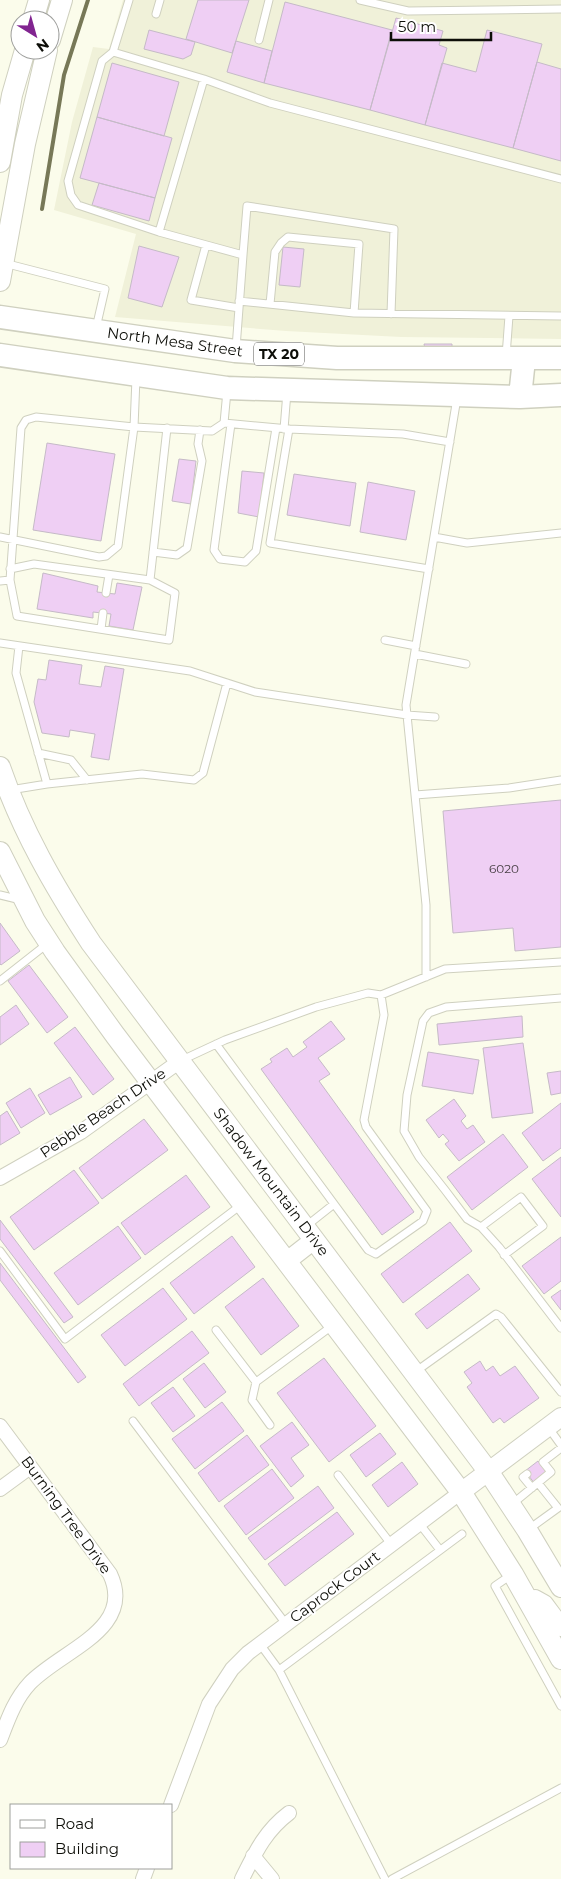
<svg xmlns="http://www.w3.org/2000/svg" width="561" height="1879" font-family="Montserrat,sans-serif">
  <rect width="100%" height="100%" fill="#fbfceb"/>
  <path fill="#f0f1d9" d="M123 0H561V339L401 337 286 331 115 317 136 234 54 210 72 122 93 47 109 49Z"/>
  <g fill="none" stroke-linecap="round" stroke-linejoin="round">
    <path stroke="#777857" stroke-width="4" d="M42 209 64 75 88 0"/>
  </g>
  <path fill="#efcff4" stroke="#c5bac7" d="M198 0H249L232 53 186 39Z
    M285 2 392 30 370 110 264 83Z
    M396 18 443 31 439 45 447 48 425 125 370 110Z
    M149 30 195 42 191 55 183 59 144 49Z
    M487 30 542 44 513 148 425 125 442 63 476 72Z
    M236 41 272 51 264 83 227 72Z
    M537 62 561 69V161L513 148Z
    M112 63 179 82 164 136 97 117Z
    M97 117 172 138 155 198 80 178Z
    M99 183 155 198 149 221 92 205Z
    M139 246 179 257 162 307 128 298Z
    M283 247 304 249 300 287 279 285Z
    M424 344H452V349H425Z
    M47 443 115 454 101 541 33 530Z
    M179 459 196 461 191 504 172 501Z
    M242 471 264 473 259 517 238 513Z
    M294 474 356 483 350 526 287 515Z
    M368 482 415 491 406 540 360 532Z
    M43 573 98 586 97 592 115 594 117 583 142 587 133 630 109 626 111 614 93 612V618L37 609Z
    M49 660 82 665 79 684 101 687 105 666 124 669 109 760 91 757 95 734 70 730 69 737 42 733 34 702 38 679 46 680Z
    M561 800V947L515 951 513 928 453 933 443 811Z
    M0 923 20 951 1 965 0 964Z
    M29 965 68 1017 47 1033 8 981Z
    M16 1005 29 1024 0 1045V1017Z
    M522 1016 523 1037 439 1045 437 1024Z
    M331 1021 345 1039 318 1058 330 1074 319 1081 414 1212 382 1235 261 1069 272 1062 270 1059 287 1048 293 1057 307 1047 303 1042Z
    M75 1027 114 1079 93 1095 54 1043Z
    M523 1043 533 1113 492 1118 483 1048Z
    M428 1052 479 1060 473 1094 422 1086Z
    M561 1071V1093L551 1095 547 1073Z
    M70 1077 82 1097 50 1115 38 1095Z
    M30 1088 45 1113 21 1128 6 1103Z
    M454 1099 466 1116 461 1121 467 1129 473 1125 485 1142 459 1161 445 1144 449 1141 443 1134 439 1138 426 1120Z
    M561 1103V1148L543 1161 522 1133Z
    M7 1111 20 1133 0 1145V1116Z
    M144 1119 168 1150 102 1199 79 1168Z
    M503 1134 528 1167 472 1210 447 1177Z
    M561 1157V1217L532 1179Z
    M74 1170 99 1203 34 1250 10 1217Z
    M186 1175 210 1207 145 1255 121 1223Z
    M0 1220 73 1317 64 1323 0 1239Z
    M450 1222 472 1251 403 1303 381 1274Z
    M118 1226 141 1258 78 1305 54 1273Z
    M232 1236 255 1267 194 1314 170 1283Z
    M561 1237V1281L544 1294 522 1266Z
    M0 1263 86 1377 78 1383 0 1280Z
    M468 1274 480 1289 427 1329 415 1314Z
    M263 1278 299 1326 261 1355 225 1307Z
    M163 1288 187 1319 125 1366 101 1335Z
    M561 1290V1310L551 1297Z
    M192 1331 209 1353 139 1406 123 1384Z
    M324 1358 376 1426 329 1462 277 1393Z
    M480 1361 486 1371 493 1366 500 1376 515 1366 539 1398 504 1423 500 1418 493 1423 467 1387 472 1383 464 1372Z
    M204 1363 226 1392 205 1408 183 1379Z
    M173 1387 195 1416 173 1432 151 1403Z
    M222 1402 244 1431 195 1469 172 1439Z
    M292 1422 309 1445 291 1458 304 1476 291 1487 260 1446Z
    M380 1433 396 1454 366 1477 350 1455Z
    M247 1435 269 1465 219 1502 198 1473Z
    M538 1461 548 1474 535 1484 525 1471Z
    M402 1462 418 1484 388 1507 372 1485Z
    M272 1469 294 1498 246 1535 224 1506Z
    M318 1486 334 1508 265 1560 248 1538Z
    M337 1512 354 1534 285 1586 268 1564Z"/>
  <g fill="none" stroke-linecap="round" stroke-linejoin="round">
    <g stroke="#cfd0bf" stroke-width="9">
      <path id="service" d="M129 0 113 52 204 79 270 103 561 179
        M360 0 408 11 561 9
        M156 14 160 0
        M259 40 269 0
        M113 52 102 61 68 181 71 195 78 205 159 232 243 255 236 348
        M159 232 204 79
        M206 245 191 300 239 308
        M243 255 247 206 394 229 391 314
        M4 263 105 289 96 328
        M239 301 354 313 561 316
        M270 304 275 252 281 243 288 237 359 244 354 313
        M506 356 509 316
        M224 423 227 391
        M231 424 214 550 220 559 245 562 256 551 276 428
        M284 429 287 392
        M289 429 270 543 429 569
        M0 537 99 557 106 556 118 546 134 427 136 378
        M434 537 467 543 561 533
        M153 552 177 555 187 548 202 461 198 444 200 430
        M10 580 17 616 169 640 175 593 150 580 34 564 10 569
        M150 580 167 428
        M0 581 10 580 21 428 26 420 36 417 134 427 212 431 224 423 289 429 403 434 450 442
        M106 593 109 575
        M101 629 103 613
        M385 640 416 646
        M0 643 190 671 255 692 407 715 435 717
        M415 654 466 664
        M38 753 71 760 87 780
        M47 784 142 774 194 780 203 773 227 683
        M10 790 47 784 16 673 19 646
        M415 795 509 788 561 780
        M0 895 21 900
        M426 977V905L406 705 457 398
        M0 981 47 944
        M561 998 446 1007 429 1013 423 1021 407 1095 404 1131 419 1157 445 1190 467 1219 481 1227 499 1247 561 1328
        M216 1044 368 1250 376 1254 423 1221 427 1211 366 1127 364 1120 384 1015 381 995
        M182 1060 225 1040 316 1007 368 993 381 995 445 969 561 962
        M305 1227 334 1204
        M481 1227 521 1197 543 1226 504 1255
        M0 1251 65 1339 241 1205
        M216 1330 256 1382 332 1326
        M415 1372 496 1314 501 1317 561 1392
        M256 1382 252 1400 270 1425
        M133 1421 286 1624
        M548 1427 561 1445
        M527 1474 523 1477 532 1488
        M338 1475 391 1544
        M511 1505 551 1472 543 1462 561 1448
        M419 1523 440 1550
        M529 1529 558 1508 538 1483
        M511 1575 495 1586 561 1706
        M260 1644 279 1670 385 1879
        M279 1670 462 1534
        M392 1879 561 1788"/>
    </g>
    <g stroke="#cfd0bf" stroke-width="16">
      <path id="minor" d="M0 1178 81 1132 180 1061
        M0 1426 110 1574C136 1629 62 1650 30 1683 15 1699 8 1719 0 1740
        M0 1489 30 1467
        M171 1805 209 1704 232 1669 248 1653 461 1492
        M253 1856 272 1879
        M143 1879 147 1868
        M242 1879C255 1853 265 1831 289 1813"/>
    </g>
    <g stroke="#cfd0bf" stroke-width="20">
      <path id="tertiary" d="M287 1261 314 1240
        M461 1492 561 1417
        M529 1601 535 1599 544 1604 561 1627"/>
    </g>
    <g stroke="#cfd0bf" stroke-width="22">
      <path id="secondary" d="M33 20 39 0
        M50 40 62 0
        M0 162 12 95 25 50
        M0 281 25 144 47 50
        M0 767C22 831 54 886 91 943L488 1471 527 1530 561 1587
        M0 852 35 921 55 952 115 1035 461 1492 513 1574 561 1659"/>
    </g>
    <g stroke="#cfd0bf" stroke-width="25">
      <path id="primary" d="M0 317 235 351 337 358H561
        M0 355 227 388 520 397 561 395
        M520 397 524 359"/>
    </g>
    <use href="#service" stroke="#fff" stroke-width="7"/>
    <use href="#minor" stroke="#fff" stroke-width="14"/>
    <use href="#tertiary" stroke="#fff" stroke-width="18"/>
    <use href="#secondary" stroke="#fff" stroke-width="20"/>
    <use href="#primary" stroke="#fff" stroke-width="22"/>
  </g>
  <g text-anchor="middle" stroke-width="4" stroke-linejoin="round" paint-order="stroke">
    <g font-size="12" fill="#463e43">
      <text x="504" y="873">6020</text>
    </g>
    <rect fill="#fff" stroke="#565652" stroke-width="1" x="254" y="342.5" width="50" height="23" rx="4"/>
    <g font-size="14" font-weight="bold" fill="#0d0e08">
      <text x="279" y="359">TX 20</text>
    </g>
    <g font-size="15" fill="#0d0e08" stroke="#fff">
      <text transform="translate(175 342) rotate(8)" y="5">North Mesa Street</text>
      <text transform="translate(103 1113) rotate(-34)" y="5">Pebble Beach Drive</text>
      <text transform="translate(271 1182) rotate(53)" y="5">Shadow Mountain Drive</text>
      <text transform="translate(66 1515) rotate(54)" y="5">Burning Tree Drive</text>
      <text transform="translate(335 1587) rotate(-37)" y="5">Caprock Court</text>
    </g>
  </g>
  <rect x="10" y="1804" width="162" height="65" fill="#ffffff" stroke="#9e9f9c"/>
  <rect x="20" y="1820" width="25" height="8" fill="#ffffff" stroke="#9e9f9c"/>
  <text x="55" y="1829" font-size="15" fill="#0d0e08">Road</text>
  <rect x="20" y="1842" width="25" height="15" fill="#efcff4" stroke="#9e9f9c"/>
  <text x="55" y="1854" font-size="15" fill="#0d0e08">Building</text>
  <g transform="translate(35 35) rotate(143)"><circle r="24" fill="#ffffff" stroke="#9e9f9c"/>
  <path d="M0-4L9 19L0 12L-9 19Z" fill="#812490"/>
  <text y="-8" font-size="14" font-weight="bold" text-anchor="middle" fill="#0d0e08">N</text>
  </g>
  <path d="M391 32v8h100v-8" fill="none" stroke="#0d0e08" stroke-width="2.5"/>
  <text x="398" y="32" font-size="15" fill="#0d0e08" stroke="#ffffff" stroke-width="4" paint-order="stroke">50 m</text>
</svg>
